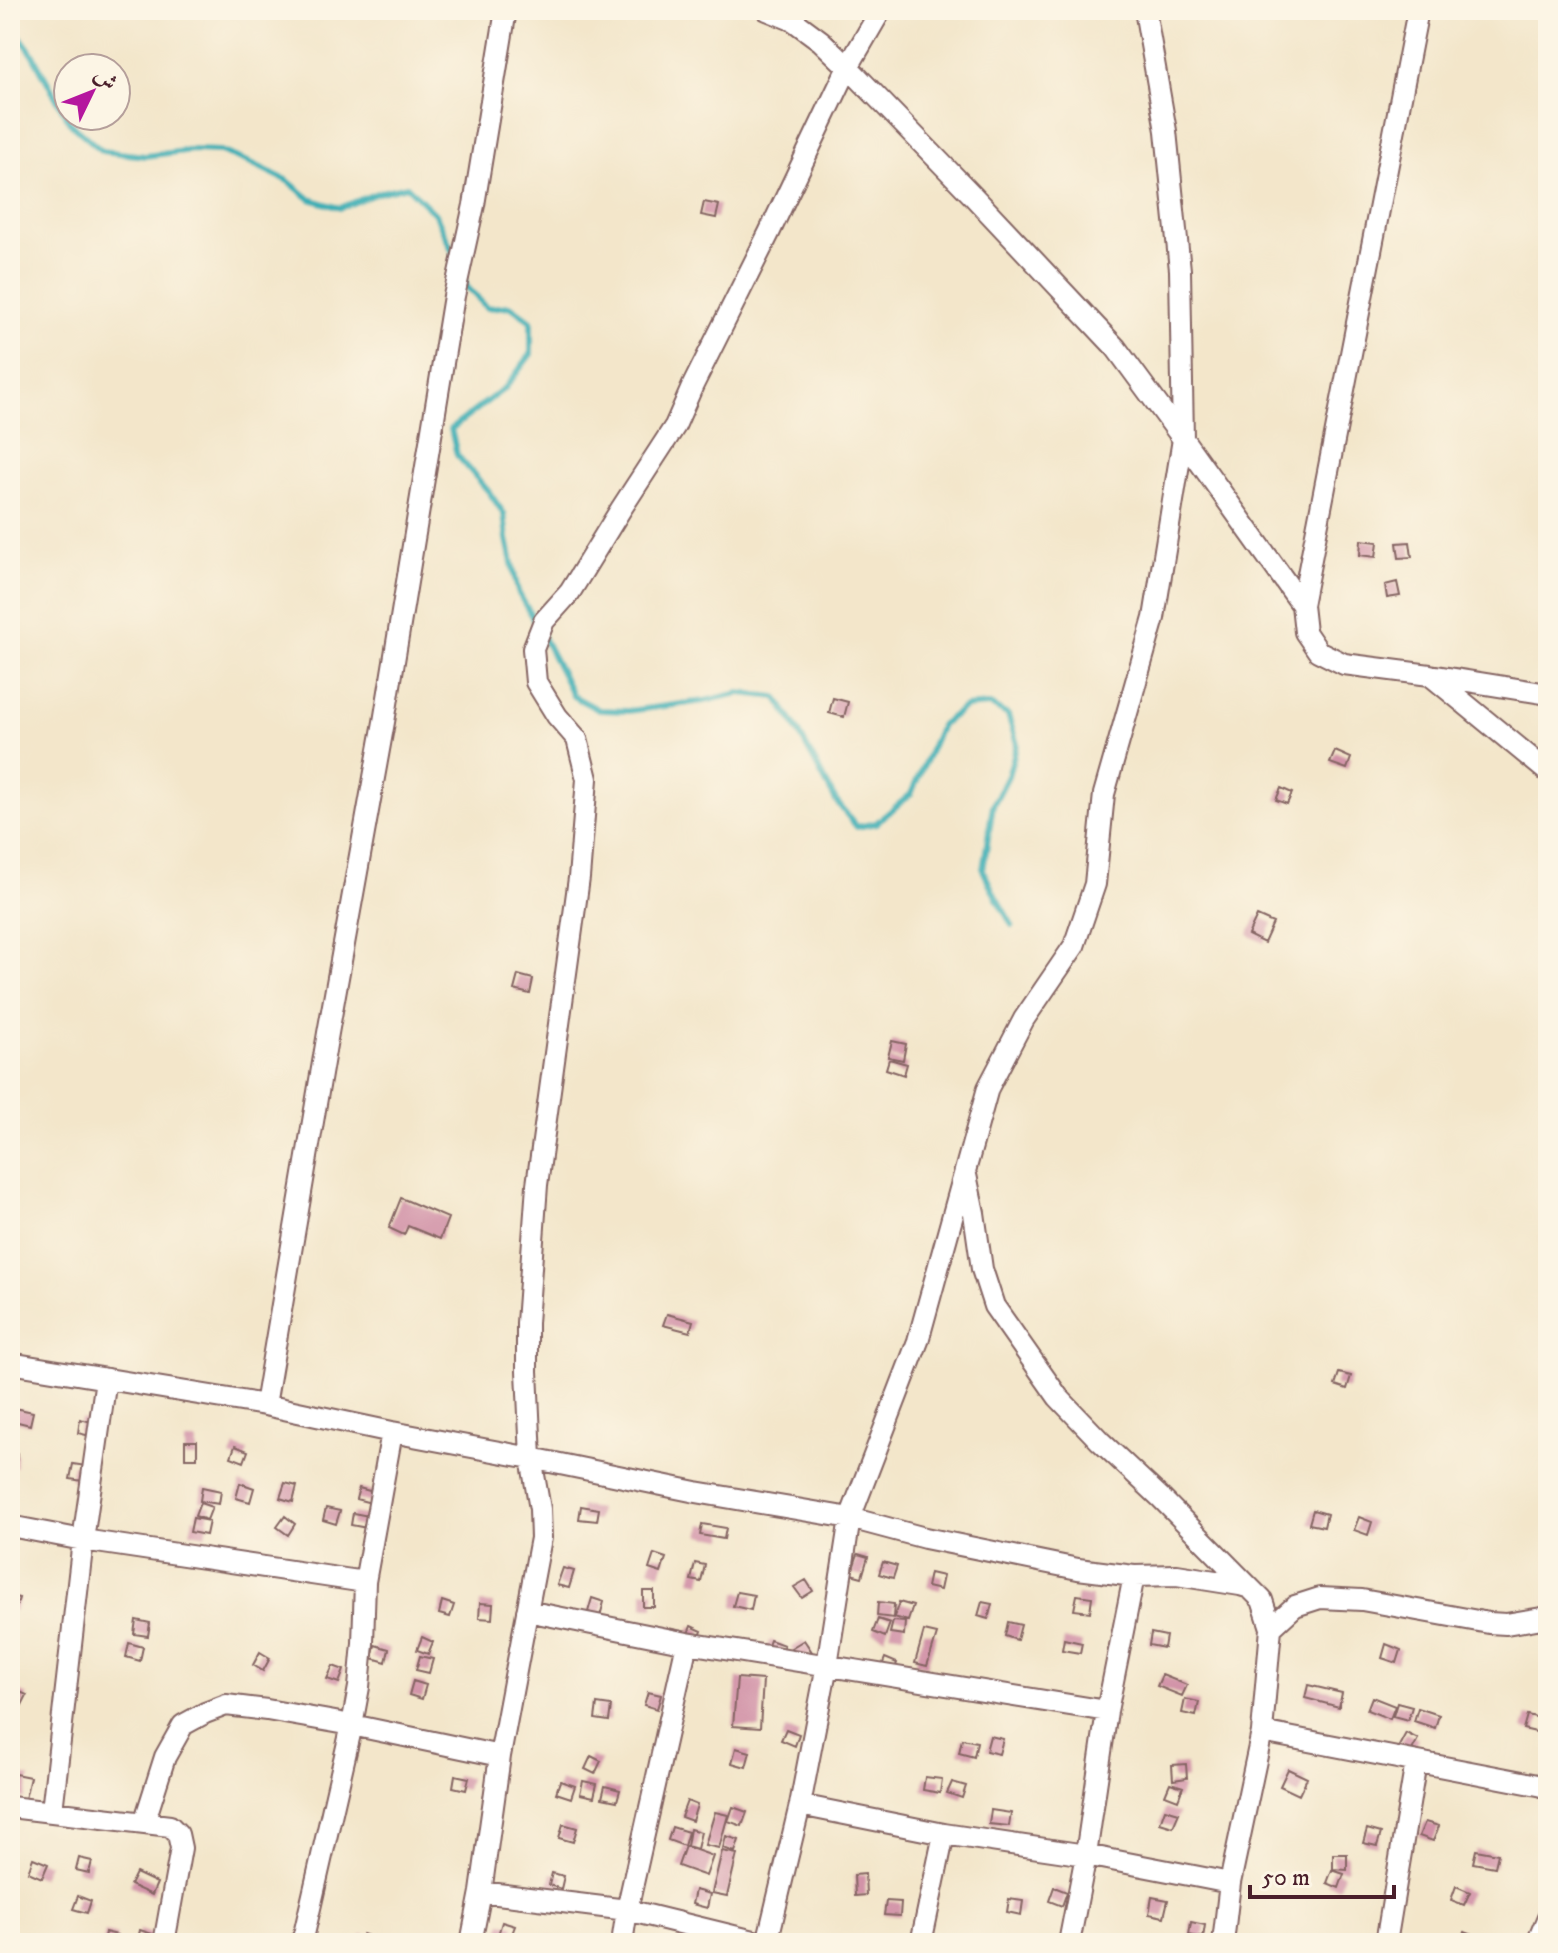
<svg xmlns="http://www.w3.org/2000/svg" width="1558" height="1953" font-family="'IM FELL DW Pica',Amiri,serif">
  <rect width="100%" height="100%" fill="#fcf5e5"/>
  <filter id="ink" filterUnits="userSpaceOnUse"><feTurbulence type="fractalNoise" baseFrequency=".0125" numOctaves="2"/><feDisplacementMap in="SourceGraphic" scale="16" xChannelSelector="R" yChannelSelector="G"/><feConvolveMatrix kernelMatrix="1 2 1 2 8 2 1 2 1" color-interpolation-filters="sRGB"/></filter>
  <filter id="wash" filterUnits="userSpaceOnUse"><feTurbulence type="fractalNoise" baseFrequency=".006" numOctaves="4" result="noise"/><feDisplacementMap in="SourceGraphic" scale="32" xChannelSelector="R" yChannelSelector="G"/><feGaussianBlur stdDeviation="1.8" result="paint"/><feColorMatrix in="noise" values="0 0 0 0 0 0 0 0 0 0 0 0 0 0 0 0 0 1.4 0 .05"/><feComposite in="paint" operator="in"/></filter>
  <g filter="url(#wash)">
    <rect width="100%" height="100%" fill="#f3e6ca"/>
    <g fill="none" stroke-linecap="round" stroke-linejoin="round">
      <path stroke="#3eafb5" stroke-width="6" d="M10 23 30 50 70 123 102 151 145 156 193 150 220 151 251 163 288 181 310 199 340 208 377 193 407 186 436 215 455 257
        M464 279 467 287 487 308 510 306 531 321V354L506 387 451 429 457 455 489 492 504 514 507 539 518 592 536 624
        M543 637 573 696 599 710 628 711 705 701 739 693 776 697 793 722 836 801 857 827 876 823 911 794 941 725 965 707 990 705 1008 715 1017 744 1008 776 993 805 983 870 996 897 1012 925"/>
    </g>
    <g id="blocks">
      <path fill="#d293a8" d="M704 202 719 205 716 218 701 215Z
        M1361 540 1378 542 1376 557 1360 555Z
        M1410 542 1412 557 1399 558 1397 543Z
        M1397 582 1400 596 1387 598 1385 585Z
        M833 698 848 702 844 717 829 713Z
        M1335 751 1351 758 1347 769 1330 763Z
        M1281 788 1292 793 1287 804 1276 800Z
        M1257 916 1273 923 1264 943 1248 935Z
        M518 975 533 979 530 994 514 990Z
        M892 1041 906 1044 903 1060 888 1057Z
        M889 1059 907 1064 904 1075 886 1069Z
        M401 1198 448 1218 440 1239 408 1226 404 1235 389 1228Z
        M667 1314 693 1321 690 1332 663 1325Z
        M1339 1373 1351 1376 1347 1389 1335 1385Z
        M10 1407 33 1412 30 1425 10 1420Z
        M80 1419 92 1422 90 1436 78 1433Z
        M185 1441H197V1458H185Z
        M235 1446 248 1451 244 1462 231 1457Z
        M10 1453 17 1454 16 1468H10Z
        M73 1464 86 1466 83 1481 70 1479Z
        M240 1483 254 1488 250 1502 236 1498Z
        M285 1483 297 1486 293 1502 280 1498Z
        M202 1487 221 1491 219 1504 200 1501Z
        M359 1488 373 1492 371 1503 356 1499Z
        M200 1503 212 1507 207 1520 195 1516Z
        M581 1506 599 1509 597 1521 579 1519Z
        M326 1508 340 1511 336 1524 323 1520Z
        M1313 1510 1327 1514 1324 1527 1309 1524Z
        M353 1513 369 1516 367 1528 351 1525Z
        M285 1516 295 1524 288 1535 277 1527Z
        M1359 1517 1372 1522 1368 1535 1354 1530Z
        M193 1518 209 1521 206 1535 190 1532Z
        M702 1524 726 1528 724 1539 700 1535Z
        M654 1554 666 1558 661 1573 649 1569Z
        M858 1554 868 1557 862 1577 851 1574Z
        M883 1562 897 1566 893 1578 879 1574Z
        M695 1563 705 1565 701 1582 691 1580Z
        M563 1568 574 1571 569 1588 557 1585Z
        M930 1573 943 1576 940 1590 927 1587Z
        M806 1580 813 1591 802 1598 794 1587Z
        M643 1591H654V1607H643Z
        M737 1592 754 1595 751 1610 733 1606Z
        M1077 1595 1092 1597 1090 1612 1074 1610Z
        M10 1596 19 1598 15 1611 10 1609Z
        M592 1598 604 1602 600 1616 588 1612Z
        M442 1601 454 1605 450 1617 439 1614Z
        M878 1602 894 1604 893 1618 877 1616Z
        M899 1602 913 1606 908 1621 894 1617Z
        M982 1602 992 1604 988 1619 978 1616Z
        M480 1603 493 1604 492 1619 479 1618Z
        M878 1619 890 1623 885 1637 873 1632Z
        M136 1620 150 1623 148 1636 134 1634Z
        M893 1621 905 1622 904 1635 890 1633Z
        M1008 1622 1021 1625 1017 1640 1005 1636Z
        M691 1626 702 1631 697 1644 686 1639Z
        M924 1631 937 1634 927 1666 915 1663Z
        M1151 1633 1166 1636 1164 1648 1149 1645Z
        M422 1637 433 1642 428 1654 417 1650Z
        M1064 1639 1082 1643 1080 1653 1062 1650Z
        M770 1640 784 1645 779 1659 765 1654Z
        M804 1640 812 1652 798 1660 791 1648Z
        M129 1643 143 1647 140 1661 126 1657Z
        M1386 1644 1401 1650 1397 1663 1382 1658Z
        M375 1645 389 1649 386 1662 372 1658Z
        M260 1652 270 1658 263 1671 253 1665Z
        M420 1656 433 1659 429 1673 416 1670Z
        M885 1658 897 1663 892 1676 880 1671Z
        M333 1666 344 1670 339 1683 327 1679Z
        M1162 1675 1187 1685 1182 1696 1157 1686Z
        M737 1678 763 1680 760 1728 733 1726Z
        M413 1681 426 1685 422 1699 409 1695Z
        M1308 1685 1342 1693 1339 1707 1305 1698Z
        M13 1689 27 1695 22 1705 10 1700Z
        M648 1692 661 1695 657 1709 644 1705Z
        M1372 1697 1395 1706 1390 1719 1367 1710Z
        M1185 1699 1199 1702 1196 1716 1182 1713Z
        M1397 1703 1412 1707 1408 1720 1393 1716Z
        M597 1704 611 1706 609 1721 595 1719Z
        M1418 1708 1439 1715 1435 1728 1414 1721Z
        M1527 1715 1540 1718 1536 1732 1523 1729Z
        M786 1729 799 1734 795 1746 781 1740Z
        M1406 1733 1418 1739 1411 1752 1399 1746Z
        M990 1736 1003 1739 999 1754 986 1751Z
        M962 1739 977 1742 974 1757 959 1753Z
        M736 1748 750 1752 746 1767 732 1763Z
        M591 1756 601 1761 595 1774 585 1769Z
        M1186 1764 1187 1778 1173 1780 1172 1765Z
        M1288 1769 1307 1778 1299 1795 1280 1786Z
        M15 1774 30 1777 25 1799 10 1796Z
        M455 1775 469 1778 466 1790 453 1787Z
        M925 1777 942 1779 940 1793 923 1790Z
        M560 1781 575 1786 571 1798 556 1793Z
        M583 1781 597 1784 594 1797 580 1794Z
        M952 1782 966 1786 962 1798 947 1793Z
        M1170 1783 1183 1787 1178 1800 1165 1795Z
        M605 1786 620 1790 617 1801 602 1798Z
        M687 1801 697 1805 692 1821 681 1817Z
        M733 1807 747 1812 742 1826 728 1821Z
        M1165 1809 1179 1813 1173 1827 1160 1823Z
        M991 1810 1011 1813 1009 1826 989 1824Z
        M715 1812 728 1815 719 1848 705 1845Z
        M1425 1822 1439 1826 1433 1841 1419 1836Z
        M563 1824 577 1828 573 1842 559 1838Z
        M672 1827 688 1832 684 1846 668 1840Z
        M690 1829 701 1832 697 1849 687 1846Z
        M1367 1829 1381 1833 1377 1846 1363 1843Z
        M726 1836 739 1840 735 1852 723 1848Z
        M685 1846 713 1856 706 1876 678 1866Z
        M1476 1850 1498 1854 1495 1867 1473 1863Z
        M722 1851 737 1854 727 1896 712 1893Z
        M1333 1854H1347V1870L1333 1869Z
        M33 1858 48 1864 42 1878 28 1872Z
        M79 1858 92 1861 89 1873 76 1870Z
        M1332 1870 1344 1874 1339 1888 1327 1883Z
        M136 1873 157 1883 152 1895 130 1885Z
        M552 1873 564 1876 561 1889 549 1885Z
        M865 1874 866 1895 855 1896 854 1875Z
        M1456 1886 1470 1892 1464 1905 1451 1900Z
        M1054 1887 1067 1892 1062 1906 1049 1901Z
        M695 1890 710 1894 707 1908 692 1904Z
        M78 1896 91 1901 87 1913 73 1909Z
        M1152 1897 1168 1900 1164 1917 1149 1914Z
        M1009 1899 1023 1901 1021 1915 1007 1912Z
        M886 1901 901 1902 900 1916 884 1915Z
        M502 1922 515 1926 510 1939 498 1935Z
        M1191 1922 1205 1925 1203 1938 1189 1935Z
        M140 1930 152 1934 150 1943H137Z
        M105 1932 117 1935 115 1943H103Z
        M1465 1932 1476 1936 1473 1943H1461Z
        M363 1934 376 1939 374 1943H359Z
        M548 1935 562 1940 561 1943H545Z
        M1452 1936 1455 1943H1439L1438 1940Z
        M223 1937 240 1942V1943H221Z"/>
    </g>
  </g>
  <g filter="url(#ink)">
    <use href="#blocks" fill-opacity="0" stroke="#856563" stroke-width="2"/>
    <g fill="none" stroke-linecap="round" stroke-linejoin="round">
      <g stroke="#856563" stroke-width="24">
        <path id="minor" d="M767 10 794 21 821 41 848 67 974 197 1116 348 1183 439 1302 605
          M881 10 848 67 769 233 693 385 675 426 621 509 570 592 544 621 533 649 536 682 557 716 577 739 587 779 579 878 537 1185 527 1323V1371L531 1458 696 1492 850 1518 925 1538 1078 1569 1134 1576 1177 1575 1240 1585 1250 1588 1262 1600 1271 1628 1262 1732 1230 1883 1223 1943
          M1418 10 1302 605 1305 632 1318 651 1344 664 1430 675 1548 694
          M1430 675 1548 772
          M966 1175 974 1213 982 1269 994 1306 1058 1397 1100 1441 1161 1498 1250 1588
          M10 1363 265 1405 392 1432 531 1458 540 1509 541 1538 500 1756 481 1892 471 1943
          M265 1405 328 1033 384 722 454 296 474 205 506 10
          M10 1526 83 1540 365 1582
          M527 1611 687 1643 1107 1711
          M1271 1628 1295 1606 1320 1598 1362 1600 1489 1623 1506 1624 1548 1617
          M1262 1732 1543 1786 1548 1790
          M800 1805 944 1834 1086 1855 1230 1883
          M10 1807 170 1826 178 1834 181 1848 164 1943
          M52 1811 83 1540 106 1379
          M144 1823 165 1757 183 1725 205 1713 226 1705 267 1710 352 1725 500 1756
          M481 1892 627 1910 762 1943
          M302 1943 352 1725 359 1687 363 1643 365 1582 392 1432
          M622 1943 627 1910 687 1643
          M767 1943 800 1805 827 1665 850 1518 918 1341 988 1088 1024 1019 1074 946 1095 884 1104 794 1154 618 1183 439 1180 270 1166 131 1145 10
          M921 1943 944 1834
          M1069 1943 1086 1855 1107 1711 1134 1576
          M1386 1943 1416 1762
          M1537 1943 1548 1917"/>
      </g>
      <use href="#minor" stroke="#fff" stroke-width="20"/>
    </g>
  </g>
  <rect width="1558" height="1953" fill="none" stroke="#fcf5e5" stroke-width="40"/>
  <g transform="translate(92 92) rotate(47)"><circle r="38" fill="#fcf5e5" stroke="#b59f9b" stroke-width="2"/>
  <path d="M0-6L14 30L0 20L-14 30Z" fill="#b5179e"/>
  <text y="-12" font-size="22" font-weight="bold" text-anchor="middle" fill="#4a1f2b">ش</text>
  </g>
  <path d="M1250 1885v12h144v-12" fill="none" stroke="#4a1f2b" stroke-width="4"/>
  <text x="1262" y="1885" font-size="24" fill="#4a1f2b" stroke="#fcf5e5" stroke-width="6" paint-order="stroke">50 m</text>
</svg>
